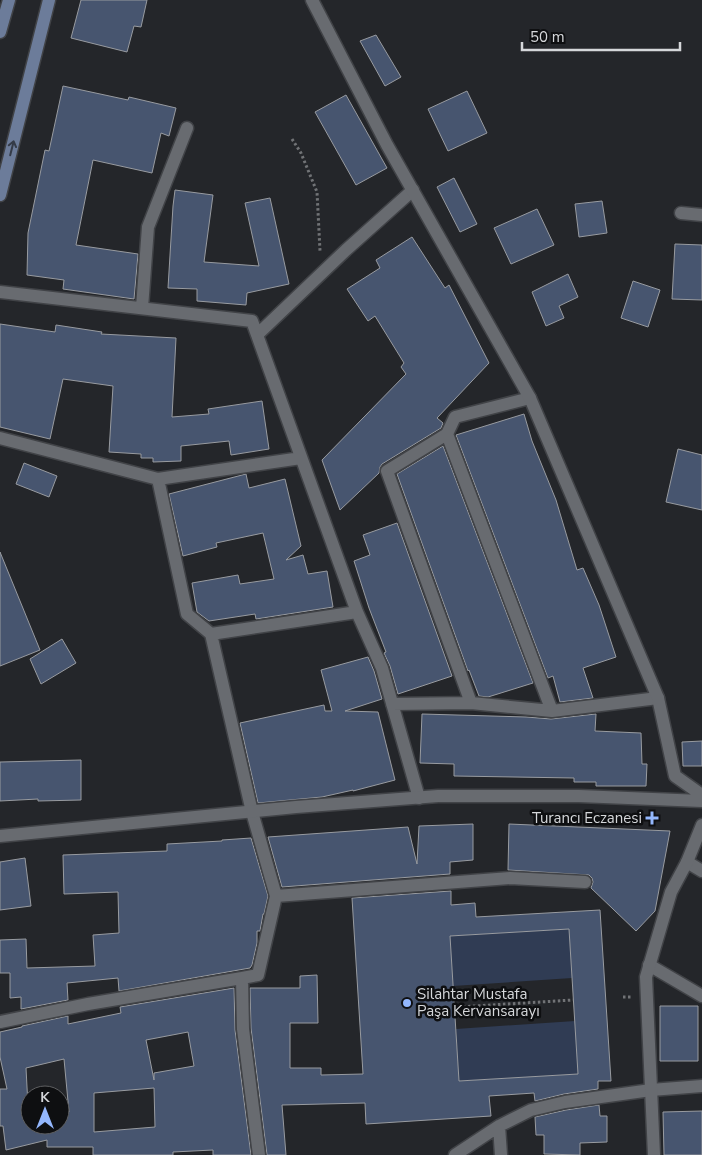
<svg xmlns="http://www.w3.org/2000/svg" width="702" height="1155" font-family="'Nunito Sans',sans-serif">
  <rect width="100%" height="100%" fill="#24262a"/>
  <path fill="#303c54" d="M569 929 572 978 453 986 450 936Z
    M575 1021 578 1074 459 1081 456 1029Z"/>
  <path fill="#47556f" stroke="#989ba0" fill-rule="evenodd" d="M81 0H147L141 27 134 26 127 52 71 38Z
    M376 35 401 77 385 86 360 41Z
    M63 86 128 100 129 97 176 108 169 136 161 133 152 173 93 160 76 245 138 254 134 299 63 289 64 280 27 275 28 233 45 150 49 151Z
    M467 91 487 133 448 151 428 109Z
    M346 95 387 168 356 185 315 112Z
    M454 178 477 224 460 232 437 187Z
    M175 190 213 195 204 262 259 266 245 203 270 198 289 284 247 293 246 305 197 301V289L168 288 173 206Z
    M602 201 607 233 579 237 575 204Z
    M537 209 554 245 511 264 494 228Z
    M412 237 445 288 449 285 489 363 437 418 443 423 441 428 382 464 380 467 379 473 340 510 322 460 406 374 401 367 404 363 375 316 368 321 347 289 380 268 376 260Z
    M675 244 702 245V300L672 299Z
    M568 274 578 297 559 306 564 318 546 326 532 292Z
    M633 281 660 290 648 327 621 318Z
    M0 324 55 332 56 325 102 332 101 334 176 338 172 417 209 414 208 409 262 401 269 449 231 455 229 441 181 446V461L153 462V458H141V454L109 452 113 386 63 379 50 439 0 427Z
    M524 414 532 441 556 500 577 570 583 568 599 605 616 657 583 668 593 698 560 702 553 676 548 678 456 435Z
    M443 446 533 683 488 697 479 696 469 670 468 671 397 474Z
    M678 449 702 455V510L666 502Z
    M24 463 57 476 49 497 16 484Z
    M246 474 249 488 285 479 301 546 286 560 303 555 308 574 327 571 333 607 256 619 255 614 209 621 197 612 192 583 238 575 240 584 274 579 263 533 216 543 217 547 183 556 169 494Z
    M397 523 452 676 398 694 390 666 384 653 386 652 369 608 354 561 370 555 363 535Z
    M0 552 40 650 0 666Z
    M62 639 76 663 41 684 30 659Z
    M368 657 374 671 382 699 345 711 378 712 395 780 353 791V790L322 797 258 803 240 723 324 705 325 711H332L321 670Z
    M422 714 526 717 551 719 596 714 595 731 641 733 642 764H647L646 786H596V782H574V778L454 776V764L420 763Z
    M702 741V766H683L682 742Z
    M81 760V800L38 801V799L0 801V762Z
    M473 824V860L450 862V874L282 887 268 837 408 827 417 864 419 826Z
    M509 824 670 831 655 911 636 931 591 888 593 882 592 878 589 875 508 870Z
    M251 838 268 896 264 914H263L260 931H257V943L252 965 250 968 119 991 118 978 67 983 68 1000 21 1009V997L10 998V973H0V940L26 939 27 968 95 966 93 935 119 933 118 892 64 894 63 855 167 851V844L222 841V840Z
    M25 858 31 906 0 910V862Z
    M451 891V905L475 903 476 917 600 910 611 1081H598V1089L564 1094 535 1101 534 1093 489 1096 491 1116 366 1124 365 1103 282 1105 286 1155H267L251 1028 250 988H300V976L317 975 318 1023H290V1068H321V1075L363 1074 352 898ZM569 929 578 1074 459 1081 450 936Z
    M234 988 235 1030 251 1155H213V1150L173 1152V1155H93V1147H47V1140L6 1150 3 1126H0V1089H7L0 1057V1032L22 1027V1026L68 1016V1024L121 1013 120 1007ZM188 1032 194 1066 154 1073V1080L146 1040ZM64 1059 69 1112H60V1125H29L26 1068ZM154 1088 155 1127 94 1132V1093Z
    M660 1006H698V1061H660Z
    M599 1105 600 1116H607V1142L580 1143V1155L544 1154V1135H536L535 1117 566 1110Z
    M702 1111V1155H664L663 1112Z"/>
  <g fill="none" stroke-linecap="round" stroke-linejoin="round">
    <g stroke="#414347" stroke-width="15">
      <path id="minor" d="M681 213 702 215
        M0 292 252 321 357 612 382 668 419 798
        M142 308 148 227 187 128
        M257 335 346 250 413 190
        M447 434 455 417 530 398
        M0 438 158 479 301 458
        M158 479 187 614 211 634
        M471 703 552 711
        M392 704 471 703 387 471 447 434 552 711 658 698
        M687 862 702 871
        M276 896 510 878 585 882
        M649 965 702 996
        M242 978 258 975 276 896 252 812 211 634 357 612
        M0 1022 88 1004 242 978 243 1029 259 1155
        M499 1126 501 1155
        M455 1155 499 1126 531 1110 565 1102 651 1090 702 1086"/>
    </g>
    <g stroke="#414347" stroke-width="15">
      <path id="tertiary" d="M312 0 387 145 530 398 658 698 675 776 702 795
        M0 836 296 807 438 796H579L702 801
        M654 1155 646 977 671 892 687 862 702 825"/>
    </g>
    <g stroke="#414347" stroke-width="15">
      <path id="secondary" d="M0 32 9 0
        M0 195 49 0"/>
    </g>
    <path stroke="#717376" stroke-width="3" stroke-dasharray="2.5 2.5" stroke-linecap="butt" d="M292 139 301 153 317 192 320 251
      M623 997H631
      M458 1007 573 1000"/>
    <use href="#minor" stroke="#686b70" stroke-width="12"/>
    <use href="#tertiary" stroke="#686b70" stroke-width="12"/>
    <use href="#secondary" stroke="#6c7c9a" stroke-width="12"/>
  </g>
  <defs><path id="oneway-shaft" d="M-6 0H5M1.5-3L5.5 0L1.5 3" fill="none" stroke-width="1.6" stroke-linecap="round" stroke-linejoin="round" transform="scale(1.25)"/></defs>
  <use stroke="#343b48" href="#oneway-shaft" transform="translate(12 148) rotate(-76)"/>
  <g fill="#93b7fd" stroke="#0e0f11" stroke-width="2">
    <path d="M649.5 810.5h5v5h5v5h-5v5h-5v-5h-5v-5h5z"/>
    <circle cx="407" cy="1003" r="5"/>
  </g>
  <g text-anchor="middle" stroke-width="5" stroke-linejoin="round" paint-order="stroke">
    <g font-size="15" fill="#d5d7da" stroke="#0e0f11" text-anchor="end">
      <text x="642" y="823">Turancı Eczanesi</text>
      <text x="417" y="999" text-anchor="start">Silahtar Mustafa<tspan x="417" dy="17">Paşa Kervansarayı</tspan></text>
    </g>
  </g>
  <g transform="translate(45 1110)"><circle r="24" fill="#0e0f11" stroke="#5e5f61"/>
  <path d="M0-4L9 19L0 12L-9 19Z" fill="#93b7fd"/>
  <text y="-8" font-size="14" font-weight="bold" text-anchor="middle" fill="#d5d7da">K</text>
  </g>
  <path d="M522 42v8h158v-8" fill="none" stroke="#d5d7da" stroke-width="2.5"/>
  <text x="530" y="42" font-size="15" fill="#d5d7da" stroke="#0e0f11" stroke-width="4" paint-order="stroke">50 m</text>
</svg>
